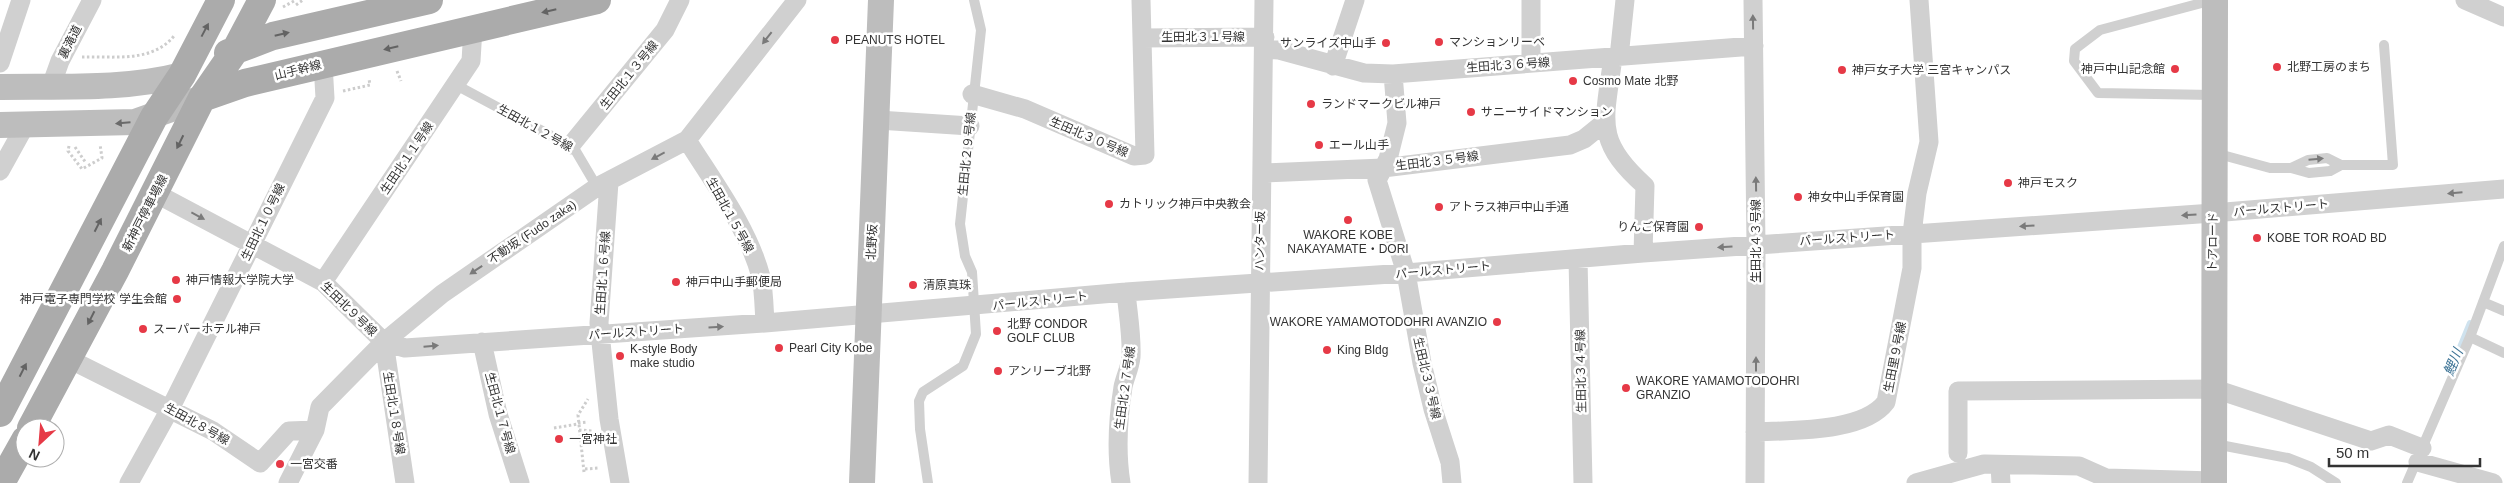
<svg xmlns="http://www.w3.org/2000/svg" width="2504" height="483" font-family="Helvetica,'Noto Sans JP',sans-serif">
  <rect width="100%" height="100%" fill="#fff"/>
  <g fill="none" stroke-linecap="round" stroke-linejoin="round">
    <path stroke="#cfe2ee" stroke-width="6" d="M2456 357 2470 323"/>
    <path stroke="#cdcdcd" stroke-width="3" stroke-dasharray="2.5 2.5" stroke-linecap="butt" d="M296 5 303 0
      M283 7 294 1
      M82 57C114 56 152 63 174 36
      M397 71 401 81
      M343 91 370 85 369 79
      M69 146 68 151 82 169 102 158 100 144
      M75 147 86 163
      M578 423 588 422
      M554 428 578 424
      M579 430 593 431
      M585 469 599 468
      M584 472 578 415 588 399"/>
    <path stroke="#d0d0d0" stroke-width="10" d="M2213 0 2100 30 2075 49 2074 61 2098 93 2213 95
      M456 85 574 148 597 187
      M2215 153 2270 168H2291L2309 173 2330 171 2341 165
      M2291 168 2308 160 2327 158 2341 165H2393L2384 45
      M2483 302 2504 311
      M2470 337 2504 353
      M2215 444 2288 458 2311 467 2336 483
      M928 483 920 429 919 401 923 392 963 366 976 334 972 272 965 256 960 224 981 30 974 0
      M2407 483 2470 337 2504 246"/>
    <path stroke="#d0d0d0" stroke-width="19" d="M1753 0 1756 245 1755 483
      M2465 0 2504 17
      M1142 38 1265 37
      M1265 49 1279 50 1364 73 1393 74 1754 46
      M1613 57C1605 120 1593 140 1645 186L1643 253
      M1619 57 1625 0
      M0 63 21 0
      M1531 63V0
      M1333 66 1355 0
      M1393 74 1397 123 1388 159 1377 180 1406 273 1422 363 1433 409 1450 462 1452 483
      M51 86 60 61 92 0
      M972 94 1025 109 1134 156 1145 155 1141 0
      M878 120 970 126
      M687 140C714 183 748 228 761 277 764 292 764 308 765 323
      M571 145 665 30 680 0
      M0 171 26 124
      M1262 173 1383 168 1570 145 1584 139 1605 122
      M609 182 599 323 609 419 620 483
      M155 193 323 282 384 342 405 348 765 323 1126 292 1406 273 1643 253 2213 213 2504 189
      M1578 259 1583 483
      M323 282 471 61 473 28
      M384 342 405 483
      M482 342 498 414 520 483
      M69 359 213 431 260 463 289 431 315 430
      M1755 432C1790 430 1863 433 1886 402L1912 268V234L1917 193 1929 142 1919 0
      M1958 453V391L2215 389 2371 441 2389 435 2422 448
      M2418 462 2493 483
      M2000 465 2001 483
      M129 483 170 409 325 98 323 64
      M288 483 315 430 320 407 384 342 442 294 597 187 687 140 797 0
      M1121 483C1116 452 1118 418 1123 387 1125 377 1130 368 1131 357 1132 335 1128 314 1126 292
      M1258 483 1264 0
      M1916 483 1984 464 2079 466 2106 478 2214 481"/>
    <path stroke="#bdbdbd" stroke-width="26" d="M0 87C60 86 124 90 182 75
      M0 125 135 122 202 98
      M862 483 881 0
      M2214 483 2215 0"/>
    <path stroke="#ababab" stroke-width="28" d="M228 53 273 36 429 0
      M202 98 245 83 597 0
      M0 413 154 117 182 75 221 0
      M31 428 115 271 202 98 236 49 262 0
      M1 483 25 440"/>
  </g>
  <defs><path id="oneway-solid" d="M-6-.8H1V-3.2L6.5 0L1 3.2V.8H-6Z" transform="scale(1.25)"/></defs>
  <g fill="#636363">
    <use href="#oneway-solid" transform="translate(549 11) rotate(167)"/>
    <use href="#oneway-solid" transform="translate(205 30) rotate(-62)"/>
    <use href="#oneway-solid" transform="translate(282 34) rotate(-13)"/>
    <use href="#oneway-solid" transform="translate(391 48) rotate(167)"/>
    <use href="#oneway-solid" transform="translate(180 142) rotate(116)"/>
    <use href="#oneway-solid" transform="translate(98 225) rotate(-63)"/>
    <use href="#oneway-solid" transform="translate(91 318) rotate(117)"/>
    <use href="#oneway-solid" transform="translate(23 370) rotate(-63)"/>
  </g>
  <g fill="#7a7a7a">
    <use href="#oneway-solid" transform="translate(1753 22) rotate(-91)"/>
    <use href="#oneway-solid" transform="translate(767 38) rotate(128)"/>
    <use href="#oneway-solid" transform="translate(658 156) rotate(152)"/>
    <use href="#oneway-solid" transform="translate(2316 159) rotate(-5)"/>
    <use href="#oneway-solid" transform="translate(1756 184) rotate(-91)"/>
    <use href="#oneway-solid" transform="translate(2455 193) rotate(175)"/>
    <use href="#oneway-solid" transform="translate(2189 215) rotate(176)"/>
    <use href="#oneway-solid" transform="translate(198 216) rotate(28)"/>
    <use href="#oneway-solid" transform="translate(2027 226) rotate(176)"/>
    <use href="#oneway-solid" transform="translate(1725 247) rotate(176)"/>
    <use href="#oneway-solid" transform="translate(476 270) rotate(146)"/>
    <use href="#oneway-solid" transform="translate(716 327) rotate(-4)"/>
    <use href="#oneway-solid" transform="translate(431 346) rotate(-5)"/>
    <use href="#oneway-solid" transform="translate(1756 364) rotate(-90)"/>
  </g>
  <use fill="#6a6a6a" href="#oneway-solid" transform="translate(123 123) rotate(175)"/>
  <g fill="#e63946" stroke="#fff" stroke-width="2">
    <circle cx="835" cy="40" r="5"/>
    <circle cx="1439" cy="42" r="5"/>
    <circle cx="1386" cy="43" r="5"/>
    <circle cx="2277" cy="67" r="5"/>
    <circle cx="2175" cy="69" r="5"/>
    <circle cx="1842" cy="70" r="5"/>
    <circle cx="1573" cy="81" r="5"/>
    <circle cx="1311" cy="104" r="5"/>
    <circle cx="1471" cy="112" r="5"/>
    <circle cx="1319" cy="145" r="5"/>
    <circle cx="2008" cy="183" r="5"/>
    <circle cx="1798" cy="197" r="5"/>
    <circle cx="1109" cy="204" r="5"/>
    <circle cx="1439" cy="207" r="5"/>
    <circle cx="1348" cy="220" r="5"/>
    <circle cx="1699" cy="227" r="5"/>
    <circle cx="2257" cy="238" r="5"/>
    <circle cx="176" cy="280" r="5"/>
    <circle cx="676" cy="282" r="5"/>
    <circle cx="913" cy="285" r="5"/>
    <circle cx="177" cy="299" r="5"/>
    <circle cx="1497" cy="322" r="5"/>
    <circle cx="143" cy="329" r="5"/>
    <circle cx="997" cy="331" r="5"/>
    <circle cx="779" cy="348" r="5"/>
    <circle cx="1327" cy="350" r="5"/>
    <circle cx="620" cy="356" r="5"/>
    <circle cx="998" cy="371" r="5"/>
    <circle cx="1626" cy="388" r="5"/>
    <circle cx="559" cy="439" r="5"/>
    <circle cx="280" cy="464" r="5"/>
  </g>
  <g text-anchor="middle" stroke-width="5" stroke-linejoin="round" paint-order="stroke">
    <g font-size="12" fill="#333" stroke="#fff">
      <text x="1203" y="41">生田北３１号線</text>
      <text transform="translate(70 42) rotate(-63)" y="4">裏滝道</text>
      <text transform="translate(1508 65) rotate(-4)" y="4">生田北３６号線</text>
      <text transform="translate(298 70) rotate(-14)" y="4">山手幹線</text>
      <text transform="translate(629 75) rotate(-51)" y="4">生田北１３号線</text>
      <text transform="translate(535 128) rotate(29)" y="4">生田北１２号線</text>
      <text transform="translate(1089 137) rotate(23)" y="4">生田北３０号線</text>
      <text transform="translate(967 154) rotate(-84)" y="4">生田北２９号線</text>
      <text transform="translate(407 158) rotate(-56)" y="4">生田北１１号線</text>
      <text transform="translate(1437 161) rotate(-7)" y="4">生田北３５号線</text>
      <text transform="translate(2281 208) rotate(-5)" y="4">パールストリート</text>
      <text transform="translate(145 213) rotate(-63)" y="4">新神戸停車場線</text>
      <text transform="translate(730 215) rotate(61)" y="4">生田北１５号線</text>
      <text transform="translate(263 222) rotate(-64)" y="4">生田北１０号線</text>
      <text transform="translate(532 232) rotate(-34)" y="4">不動坂 (Fudo zaka)</text>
      <text transform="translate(1847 238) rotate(-4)" y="4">パールストリート</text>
      <text transform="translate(1260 241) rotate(-89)" y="4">ハンター坂</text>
      <text transform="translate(1756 241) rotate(-90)" y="4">生田北４３号線</text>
      <text transform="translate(872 242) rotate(-87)" y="4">北野坂</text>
      <text transform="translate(2213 242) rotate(-90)" y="4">トアロード</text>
      <text transform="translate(1443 270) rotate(-5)" y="4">パールストリート</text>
      <text transform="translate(603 273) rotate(-86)" y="4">生田北１６号線</text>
      <text transform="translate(1040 301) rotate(-6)" y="4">パールストリート</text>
      <text transform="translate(349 309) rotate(44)" y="4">生田北９号線</text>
      <text transform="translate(636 332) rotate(-4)" y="4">パールストリート</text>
      <text transform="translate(1895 357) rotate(-79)" y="4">生田里９号線</text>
      <text transform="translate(1581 371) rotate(-91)" y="4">生田北３４号線</text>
      <text transform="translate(1427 378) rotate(77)" y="4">生田北３３号線</text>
      <text transform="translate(1125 388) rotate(-82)" y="4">生田北２７号線</text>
      <text transform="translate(394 413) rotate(81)" y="4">生田北１８号線</text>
      <text transform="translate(500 413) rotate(75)" y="4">生田北１７号線</text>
      <text transform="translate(197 424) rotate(29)" y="4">生田北８号線</text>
    </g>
    <g font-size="12" fill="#333" stroke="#fff" text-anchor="start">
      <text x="845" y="44">PEANUTS HOTEL</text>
      <text x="1449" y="46">マンションリーベ</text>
      <text x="1376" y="47" text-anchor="end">サンライズ中山手</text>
      <text x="2287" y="71">北野工房のまち</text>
      <text x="2165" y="73" text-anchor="end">神戸中山記念館</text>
      <text x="1852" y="74">神戸女子大学 三宮キャンパス</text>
      <text x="1583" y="85">Cosmo Mate 北野</text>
      <text x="1321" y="108">ランドマークビル神戸</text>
      <text x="1481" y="116">サニーサイドマンション</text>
      <text x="1329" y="149">エール山手</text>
      <text x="2018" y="187">神戸モスク</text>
      <text x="1808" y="201">神女中山手保育園</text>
      <text x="1119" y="208">カトリック神戸中央教会</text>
      <text x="1449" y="211">アトラス神戸中山手通</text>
      <text x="1689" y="231" text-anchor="end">りんご保育園</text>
      <text x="1348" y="239" text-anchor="middle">WAKORE KOBE<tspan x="1348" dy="14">NAKAYAMATE・DORI</tspan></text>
      <text x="2267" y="242">KOBE TOR ROAD BD</text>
      <text x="186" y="284">神戸情報大学院大学</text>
      <text x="686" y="286">神戸中山手郵便局</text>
      <text x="923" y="289">清原真珠</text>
      <text x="167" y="303" text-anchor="end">神戸電子専門学校 学生会館</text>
      <text x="1487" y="326" text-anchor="end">WAKORE YAMAMOTODOHRI AVANZIO</text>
      <text x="1007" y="328">北野 CONDOR<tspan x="1007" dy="14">GOLF CLUB</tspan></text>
      <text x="153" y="333">スーパーホテル神戸</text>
      <text x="789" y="352">Pearl City Kobe</text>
      <text x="630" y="353">K-style Body<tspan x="630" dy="14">make studio</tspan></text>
      <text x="1337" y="354">King Bldg</text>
      <text x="1008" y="375">アンリーブ北野</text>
      <text x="1636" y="385">WAKORE YAMAMOTODOHRI<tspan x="1636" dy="14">GRANZIO</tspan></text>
      <text x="569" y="443">一宮神社</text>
      <text x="290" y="468">一宮交番</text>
    </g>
    <g font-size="14" font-style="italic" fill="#3f7597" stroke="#fff">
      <text transform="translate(2453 362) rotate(-67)" y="5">鯉川</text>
    </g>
  </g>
  <g transform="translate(40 443) rotate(206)"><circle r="24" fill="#ffffff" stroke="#adadad"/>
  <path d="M0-4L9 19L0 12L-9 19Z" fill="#e63946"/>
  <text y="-8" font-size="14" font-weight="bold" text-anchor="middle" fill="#333333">N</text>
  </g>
  <path d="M2329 458v8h151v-8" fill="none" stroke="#333333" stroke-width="2.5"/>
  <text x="2336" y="458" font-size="15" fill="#333333" stroke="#ffffff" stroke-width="4" paint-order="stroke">50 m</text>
</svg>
